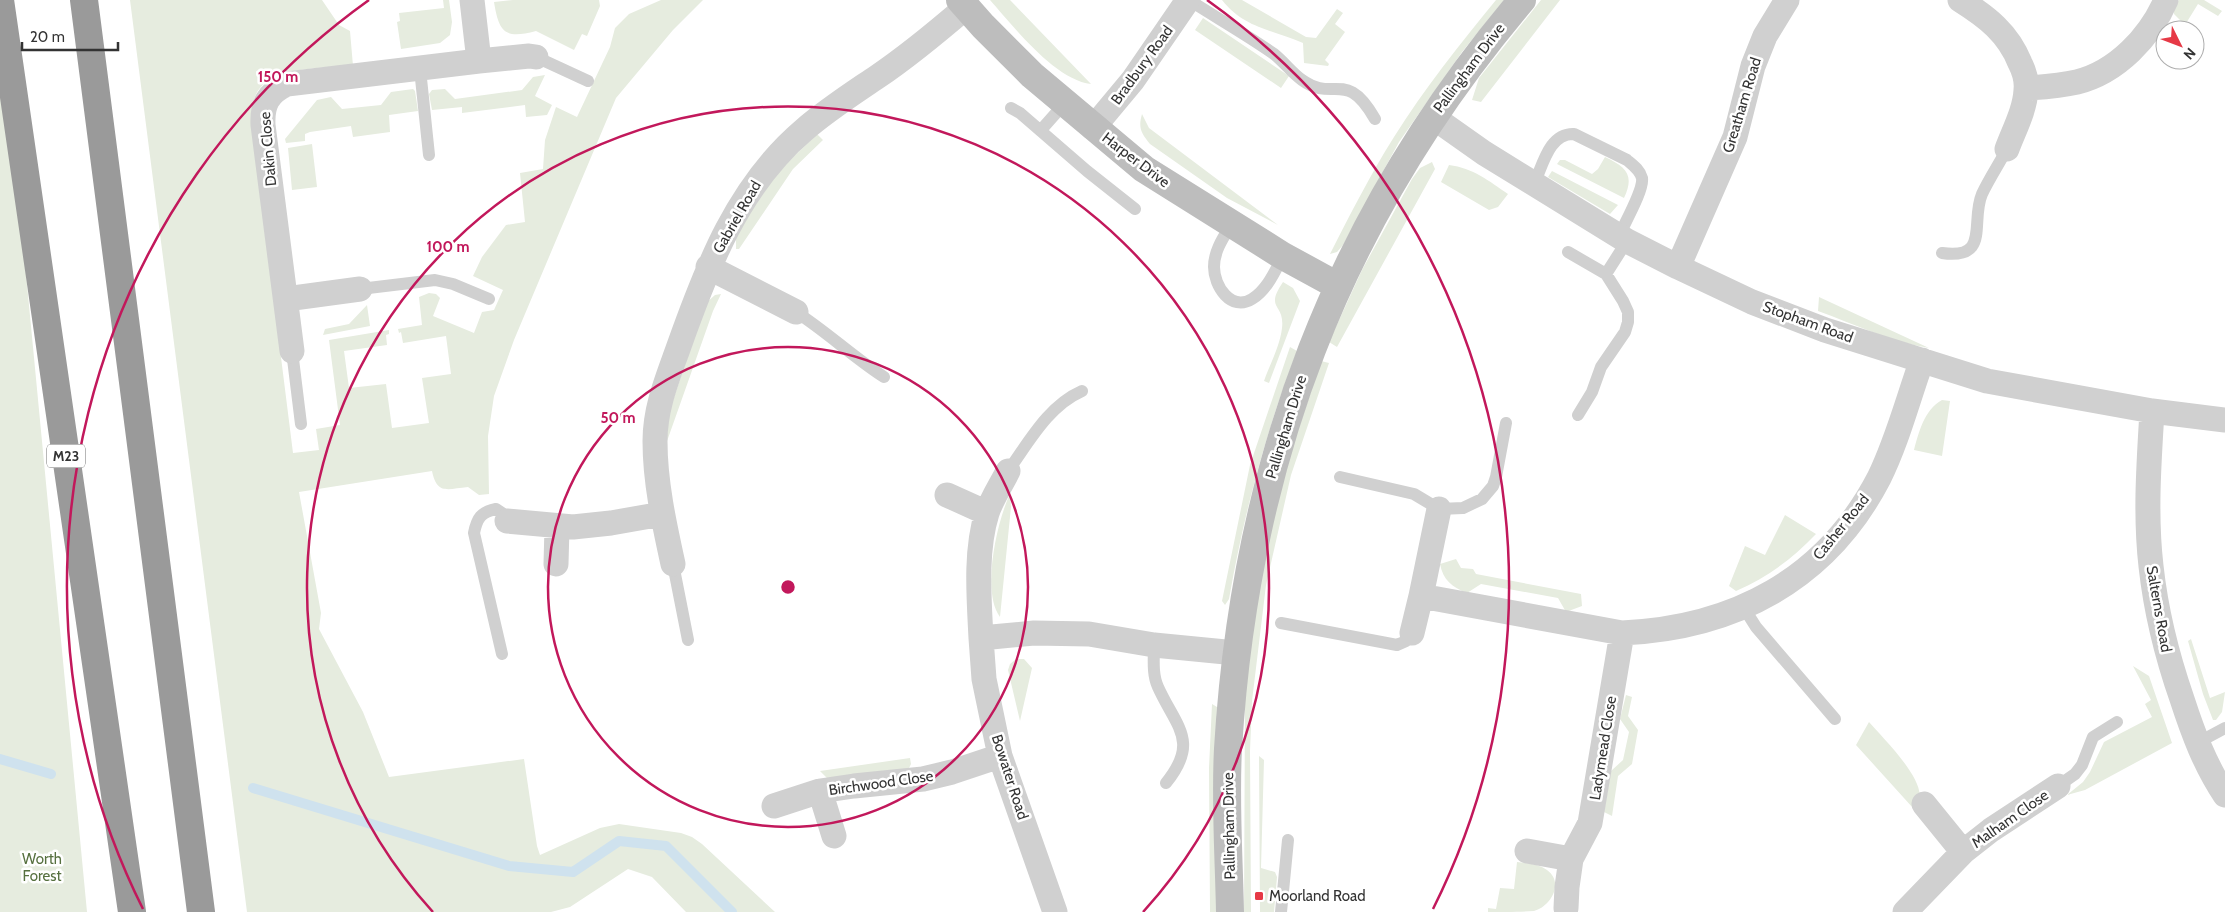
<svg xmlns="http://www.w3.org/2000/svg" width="2225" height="912" font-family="Cabin,sans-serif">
  <rect width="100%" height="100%" fill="#fff"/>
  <path fill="#e6ecdf" d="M130 0H322L339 25 350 31 353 66C327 68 277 66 260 88 253 96 253 107 251 118L293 453 319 450 316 429 340 425 329 340 389 330V334L386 335 387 345 344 351 349 388 386 384 392 428 429 423 422 378 451 374 446 336 403 343 401 332 399 333 398 329 422 325 419 297 429 293 436 294 440 298 433 316 474 333 482 312 494 310 503 290 473 276 482 257 506 225 525 222 520 173 543 169 545 140 556 107 577 117 610 47 615 28 629 14 661 0H703L673 30 616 98 514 340 494 396 488 436 489 494 479 495 468 487C447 489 437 495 432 471L299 492 321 613 319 629 363 712 389 777 524 759 537 846 540 855 600 828 619 824 681 833 692 837 702 844 775 912H686L652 877 628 869 570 907 551 912H247Z
    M443 0H449L452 22 450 35 440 43 401 49 397 22 400 21 399 13 444 8Z
    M513 0H599L600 6 587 36 582 34 574 50 536 31C505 39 499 33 494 2Z
    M990 0H1010L1091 84C1055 80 1014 27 990 0Z
    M1222 0H1242L1306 37 1316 38 1337 9 1343 13 1335 24 1345 32 1325 60 1329 64 1328 66 1304 63 1303 43C1272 29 1245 29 1222 0Z
    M1496 0H1504L1462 52 1399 142 1343 245 1337 252 1330 254C1350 215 1370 175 1394 137 1424 89 1460 44 1496 0Z
    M1541 0H1560L1481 102 1472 100 1479 78Z
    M2179 0H2204L2222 11 2218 16 2198 4 2185 25 2174 14V7Z
    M0 2 87 912H0Z
    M1203 18 1289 76 1281 88 1195 30Z
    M545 75 535 96 552 105 547 115 526 117 525 105 462 113V107L432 110 429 94 432 90 445 89 455 99 522 90 533 77Z
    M413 89 415 91 418 111 389 115 390 132 353 137 351 126 310 132 305 134V141L286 143 285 139 317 100 331 97 342 109 381 105 391 92Z
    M1142 114 1149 128 1278 225 1227 198 1150 144C1141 133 1138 128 1142 114Z
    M817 134 823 140 793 169 739 249H736V237L740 228 776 174Z
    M312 144 317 187 292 190 288 148Z
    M1605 157C1626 167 1635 175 1624 198L1557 164 1560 160H1565L1592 174 1598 169Z
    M1432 162 1435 169 1337 347 1329 342 1362 270 1412 179 1420 168Z
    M1449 165C1473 168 1489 181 1508 194L1498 207 1489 210 1441 182Z
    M1552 171 1618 205 1610 214 1548 177Z
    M1283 282 1293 288 1300 301 1269 383 1264 381C1270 364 1280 346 1282 328 1285 303 1264 310 1283 282Z
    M721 294 713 311 666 444 669 412 706 303 715 295Z
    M1819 297 1929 348C1891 342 1854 324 1818 311Z
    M367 305 370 326 323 335 325 329 349 324Z
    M1290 347 1297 351C1266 431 1244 513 1229 599L1225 605 1222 601 1250 465Z
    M1321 361 1329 363 1291 475 1266 585 1252 701 1250 751 1251 912H1244L1245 699 1251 641 1259 585 1284 473Z
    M1942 400 1950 401 1942 456 1914 450C1919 432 1924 410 1942 400Z
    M1010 494 1011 507 1000 617C981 592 997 521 1010 494Z
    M1785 515 1816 534C1792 559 1768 577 1736 591L1729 586 1745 546 1765 555Z
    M1456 559 1461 568 1473 569 1476 574 1581 594 1582 606 1566 612 1558 598 1481 584 1467 593C1452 587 1443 580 1440 564Z
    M2191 639 2210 698 2225 692 2222 712 2216 720H2213L2203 694 2188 641Z
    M1016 659H1024L1032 668 1020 721 1008 670 1010 664Z
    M2133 666 2149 676 2172 743 2085 790 2067 795 2083 782 2090 772 2104 742 2152 717 2145 704 2151 700Z
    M1626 695 1632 697 1628 716 1638 730 1632 764 1618 776 1612 816 1604 812 1611 771 1623 760 1629 732 1620 719Z
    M1212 704 1217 707 1215 769 1217 912H1210L1209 768Z
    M1869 722C1882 737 1925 779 1919 799 1918 802 1915 806 1913 808L1856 745Z
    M1259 756 1264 760 1261 868 1275 872 1277 877 1274 912H1260Z
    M910 758 911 764 908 770 827 778 820 771Z
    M1517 862C1527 863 1539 864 1547 870 1565 883 1550 907 1534 911 1521 912 1502 912 1488 912V908L1496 909 1500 888 1514 889Z"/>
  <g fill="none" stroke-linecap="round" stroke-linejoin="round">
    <path stroke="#cfe2ee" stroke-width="10" d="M0 759 51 774
      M253 788 509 866 573 872 619 841 666 846 732 912"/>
    <path stroke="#d0d0d0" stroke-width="12" d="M1189 0C1217 18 1247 35 1274 54 1284 62 1292 73 1302 80 1334 103 1346 68 1375 119
      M536 57 588 81
      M420 69 429 155
      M1011 108 1020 113 1087 171 1135 209
      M1041 130 1064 104
      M1534 184C1543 165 1549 133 1574 134L1627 160C1633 165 1640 170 1642 178 1644 190 1624 224 1619 236
      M1231 225C1223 238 1214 251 1214 267 1214 286 1231 312 1252 299 1267 290 1275 271 1283 256
      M1568 252 1606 274
      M1942 253C1991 260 1970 222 1982 194 1989 179 1999 164 2007 149
      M360 289 435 280 453 284 489 299
      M796 312C827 332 853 357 884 377
      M292 351 301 424
      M1578 415 1592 392 1601 367 1625 332 1628 322V312L1623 301 1606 274 1627 241
      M1008 471C1029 442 1048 406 1082 391
      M1340 477 1414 494 1439 509 1463 508 1482 499 1493 486 1496 477 1506 423
      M673 564 688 640
      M1744 608 1756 627 1835 719
      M1281 623 1397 645 1406 641 1412 633
      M1154 645C1154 658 1152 674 1158 687 1176 727 1200 741 1166 783
      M502 654 474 533C477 518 481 512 496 509L502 513 507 521
      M2197 743 2225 728
      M2058 786 2075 774 2082 765 2093 737 2117 722
      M1281 912 1288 840"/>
    <path stroke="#d0d0d0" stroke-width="25" d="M1960 0C1987 17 2008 33 2020 63 2024 71 2027 81 2026 90 2025 110 2014 130 2007 149
      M479 61 529 56 536 57
      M2027 88C2043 87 2060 86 2077 82 2117 72 2150 37 2166 0
      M1433 117 1484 153 1627 241 1678 267 1752 302 1825 330 1987 381 2152 411 2225 420
      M1093 128 1133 80 1188 0
      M708 267 796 312
      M1678 267 1735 137 1753 66 1765 36 1787 0
      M286 299 360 289
      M292 351 263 125C262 104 268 93 287 84L479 61 472 0
      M2152 411C2149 462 2145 514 2151 566 2156 612 2167 656 2182 699 2193 733 2205 765 2225 795
      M947 495 987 513
      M1439 509 1421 596 1622 633C1734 628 1826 580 1879 478 1897 442 1908 399 1922 360
      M507 521 573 527 611 523 662 514
      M556 564 557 527
      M673 564C664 523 655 482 655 441 655 407 668 377 679 346 707 267 738 186 804 130 827 110 852 94 877 77 908 56 937 32 966 7
      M1412 633 1421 596
      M981 638C979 598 975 551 987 513 992 498 1001 485 1008 471
      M820 791 834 836
      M1924 804 1963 852
      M774 806 820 791 854 786 923 779 952 772 1000 756
      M1527 851 1571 859
      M1566 908 1567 887 1571 859 1590 823 1622 633
      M1055 912 1000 756 984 679 981 638 1034 633 1089 634 1154 645 1236 653
      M1905 912 1963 852 1991 830 2058 786"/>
    <path stroke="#bdbdbd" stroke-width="28" d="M960 0 983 26 1032 75 1144 169 1283 256 1338 286
      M1230 912C1229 858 1225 803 1228 749 1245 464 1337 218 1522 0"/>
    <path stroke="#9a9a9a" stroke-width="28" d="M0 0 132 912
      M84 0 201 912"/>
  </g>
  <g fill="none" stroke="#c2185b" stroke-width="2.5">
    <circle cx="788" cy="587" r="240"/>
    <path d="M433 912A481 481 0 1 1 1143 912"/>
    <path d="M143 909A721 721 0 0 1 369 0M1207 0A721 721 0 0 1 1433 909"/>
  </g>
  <rect fill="#e63946" stroke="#fff" stroke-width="2" x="1254" y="891" width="10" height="10" rx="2.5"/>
  <g text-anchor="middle" stroke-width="5" stroke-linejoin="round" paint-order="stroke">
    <rect fill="#fff" stroke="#707070" stroke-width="1" x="47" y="444.5" width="38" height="23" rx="4"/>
    <g font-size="14" font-weight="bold" fill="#333">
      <text x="66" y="461">M23</text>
    </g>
    <g font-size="15" fill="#333" stroke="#fff">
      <text transform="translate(1142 65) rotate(-54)" y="5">Bradbury Road</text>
      <text transform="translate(1469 68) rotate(-53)" y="5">Pallingham Drive</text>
      <text transform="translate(1742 105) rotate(-73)" y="5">Greatham Road</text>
      <text transform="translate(268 149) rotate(-95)" y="5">Dakin Close</text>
      <text transform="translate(1136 160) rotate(37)" y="5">Harper Drive</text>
      <text transform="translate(737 217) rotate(-60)" y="5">Gabriel Road</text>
      <text transform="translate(1808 322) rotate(20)" y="5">Stopham Road</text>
      <text transform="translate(1286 427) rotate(-73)" y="5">Pallingham Drive</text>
      <text transform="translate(1841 527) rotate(-51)" y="5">Casher Road</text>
      <text transform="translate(2159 609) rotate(80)" y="5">Salterns Road</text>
      <text transform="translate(1603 748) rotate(-81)" y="5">Ladymead Close</text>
      <text transform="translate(1010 777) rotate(72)" y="5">Bowater Road</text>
      <text transform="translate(881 783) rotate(-8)" y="5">Birchwood Close</text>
      <text transform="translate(2010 819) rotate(-35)" y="5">Malham Close</text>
      <text transform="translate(1229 826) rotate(-91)" y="5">Pallingham Drive</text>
    </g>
    <g font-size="15" fill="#56703f" stroke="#fff">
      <text x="42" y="864">Worth<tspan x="42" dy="17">Forest</tspan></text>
    </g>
    <g font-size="15" fill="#333" stroke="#fff" text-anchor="start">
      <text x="1269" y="901">Moorland Road</text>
    </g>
  </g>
  <circle cx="788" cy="587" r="8" fill="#c2185b" stroke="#fff" stroke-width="2.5"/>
  <g font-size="15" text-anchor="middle" font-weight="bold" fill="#c2185b" stroke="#fff" stroke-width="5" stroke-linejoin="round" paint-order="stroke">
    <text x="278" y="82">150 m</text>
    <text x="448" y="252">100 m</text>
    <text x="618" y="423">50 m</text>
  </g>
  <g transform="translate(2180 45) rotate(132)"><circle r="24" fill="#ffffff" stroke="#adadad"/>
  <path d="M0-4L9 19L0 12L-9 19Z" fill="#e63946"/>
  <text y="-8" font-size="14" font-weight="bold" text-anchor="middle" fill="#333333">N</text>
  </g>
  <path d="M22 42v8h96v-8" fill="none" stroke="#333333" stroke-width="2.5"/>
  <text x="30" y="42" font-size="15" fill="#333333" stroke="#ffffff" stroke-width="4" paint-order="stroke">20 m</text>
</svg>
